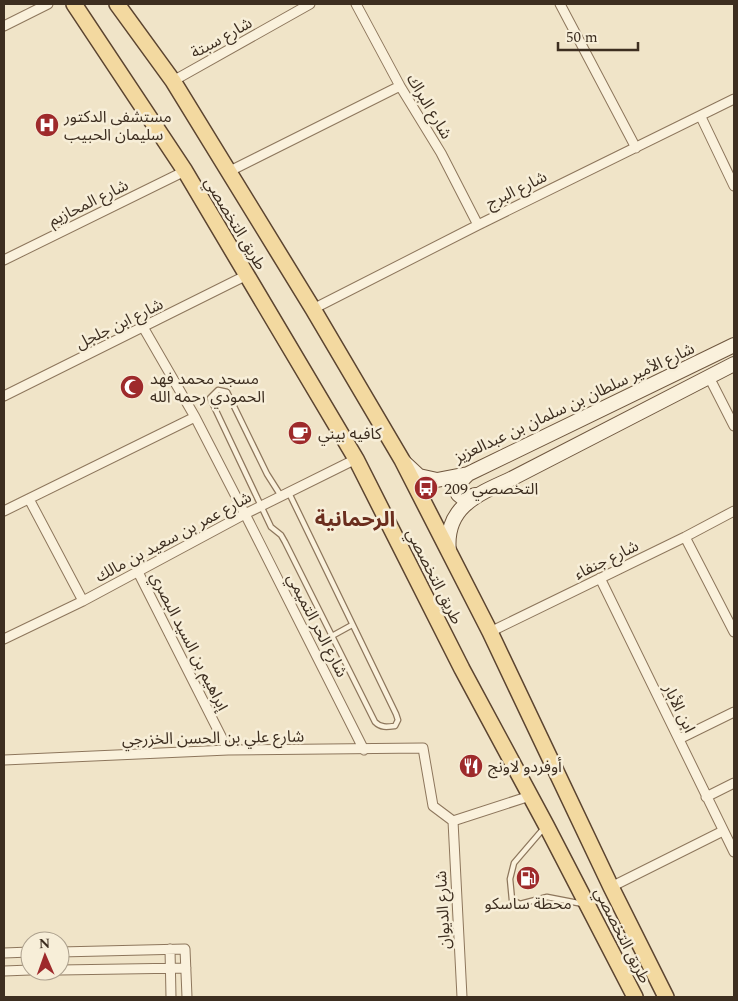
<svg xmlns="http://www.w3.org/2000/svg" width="738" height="1001" font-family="Spectral,'Noto Sans Arabic',serif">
  <rect width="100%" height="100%" fill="#f0e4c8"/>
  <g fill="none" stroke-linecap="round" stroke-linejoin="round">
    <g stroke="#8d765c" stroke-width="7">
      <path id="lane" d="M281 496 267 474 227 392 218 390 210 398 271 527 281 535 285 542 375 722C381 728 387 727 395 726L398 720 396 714 289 493
        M332 636 352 625
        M544 828 514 863 510 879 512 900 520 904 547 897 583 904"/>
    </g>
    <g stroke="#8d765c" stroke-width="11">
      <path id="street" d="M356 4 400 86 441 153 478 225
        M560 4 636 148
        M4 26 48 4
        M173 81 310 4
        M701 117 734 186
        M228 172 400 86
        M4 260 185 171
        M313 309 478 225 734 99
        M143 327 195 417 245 514 364 750
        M709 377 734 426
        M4 396 247 275
        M29 499 83 601
        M4 511 195 417
        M685 537 734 632
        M138 572 228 750
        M600 578 734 852
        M490 632 685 537 734 511
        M4 639 83 601 245 514 356 459
        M679 739 734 712
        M4 760 228 750 423 748 433 806 453 821
        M706 797 734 783
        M453 821 462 997
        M453 821 530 796
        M611 887 723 831
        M170 949 171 997
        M60 952 185 949 187 997
        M4 953 30 952
        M60 970 186 968
        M4 971 30 970"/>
    </g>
    <g stroke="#6f573f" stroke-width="16">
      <path id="secondary" d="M404 462 419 476 437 480 468 474 734 345
        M468 474 461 481 456 488 458 494 464 499 475 495
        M449 552C444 509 475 495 509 480L734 364"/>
    </g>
    <g stroke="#5b4430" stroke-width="18">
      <path id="primary" d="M74 4 185 171 356 459 462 669 546 825 635 997
        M117 4 173 81 313 309 402 460 490 632 611 887 666 997"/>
    </g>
    <use href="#lane" stroke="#faf1dc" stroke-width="4.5"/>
    <use href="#street" stroke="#faf1dc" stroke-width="9"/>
    <use href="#secondary" stroke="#faf1dc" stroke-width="14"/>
    <use href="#primary" stroke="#f3d9a0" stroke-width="15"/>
  </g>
  <defs>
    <g id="hospital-disc" transform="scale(1.25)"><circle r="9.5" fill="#9e2a2b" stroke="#f7eed8"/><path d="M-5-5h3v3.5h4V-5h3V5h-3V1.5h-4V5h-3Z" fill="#fff"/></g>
    <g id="mosque-disc" transform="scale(1.25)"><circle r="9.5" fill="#9e2a2b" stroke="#f7eed8"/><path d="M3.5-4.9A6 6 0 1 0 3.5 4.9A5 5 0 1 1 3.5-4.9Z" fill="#fff"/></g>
    <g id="cafe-disc" transform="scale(1.25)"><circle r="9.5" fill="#9e2a2b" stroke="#f7eed8"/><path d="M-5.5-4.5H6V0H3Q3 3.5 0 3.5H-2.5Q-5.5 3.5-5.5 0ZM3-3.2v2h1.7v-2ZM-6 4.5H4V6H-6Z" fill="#fff"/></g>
    <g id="bus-disc" transform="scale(1.25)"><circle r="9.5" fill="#9e2a2b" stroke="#f7eed8"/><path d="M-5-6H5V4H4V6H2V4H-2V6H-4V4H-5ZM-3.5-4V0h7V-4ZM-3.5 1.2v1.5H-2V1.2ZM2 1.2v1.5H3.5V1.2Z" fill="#fff"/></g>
    <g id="restaurant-disc" transform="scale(1.25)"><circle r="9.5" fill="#9e2a2b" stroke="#f7eed8"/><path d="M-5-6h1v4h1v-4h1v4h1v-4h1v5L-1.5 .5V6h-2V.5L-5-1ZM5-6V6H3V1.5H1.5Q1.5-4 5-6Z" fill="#fff"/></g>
    <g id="fuel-disc" transform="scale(1.25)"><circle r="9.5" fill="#9e2a2b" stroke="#f7eed8"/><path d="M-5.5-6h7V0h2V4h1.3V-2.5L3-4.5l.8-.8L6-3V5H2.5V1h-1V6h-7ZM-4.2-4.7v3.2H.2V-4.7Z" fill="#fff"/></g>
  </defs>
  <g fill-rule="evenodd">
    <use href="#hospital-disc" x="47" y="125"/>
    <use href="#mosque-disc" x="132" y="387"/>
    <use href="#cafe-disc" x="300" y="433"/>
    <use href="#bus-disc" x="426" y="488"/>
    <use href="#restaurant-disc" x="471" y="766"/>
    <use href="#fuel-disc" x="528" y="878"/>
  </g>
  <g text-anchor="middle" stroke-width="5" stroke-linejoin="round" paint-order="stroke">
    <g font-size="16" fill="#3d2e20" stroke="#f7eed8">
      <text transform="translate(221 37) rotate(-29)" y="6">شارع سبتة</text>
      <text transform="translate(430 106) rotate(59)" y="6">شارع البراك</text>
      <text transform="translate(516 189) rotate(-26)" y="6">شارع البرج</text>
      <text transform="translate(88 202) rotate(-26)" y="6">شارع المحازيم</text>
      <text transform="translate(236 223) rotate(59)" y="6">طريق التخصصي</text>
      <text transform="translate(119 323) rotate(-26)" y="6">شارع ابن جلجل</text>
      <text transform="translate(574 402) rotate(-25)" y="6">شارع الأمير سلطان بن سلمان بن عبدالعزيز</text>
      <text transform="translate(173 536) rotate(-28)" y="6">شارع عمر بن سعيد بن مالك</text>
      <text transform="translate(606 559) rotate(-26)" y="6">شارع جنفاء</text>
      <text transform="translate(435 576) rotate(63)" y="6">طريق التخصصي</text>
      <text transform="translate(318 625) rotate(63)" y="6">شارع الحر التميمي</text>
      <text transform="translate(190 641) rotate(63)" y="6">إبراهيم بن السيد البصري</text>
      <text transform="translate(680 708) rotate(64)" y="6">ابن الأبار</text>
      <text transform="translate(213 737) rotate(-1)" y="6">شارع علي بن الحسن الخزرجي</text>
      <text transform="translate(442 910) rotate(-93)" y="6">شارع الديوان</text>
      <text transform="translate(623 935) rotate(63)" y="6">طريق التخصصي</text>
    </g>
    <g font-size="16" fill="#3d2e20" stroke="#f7eed8" text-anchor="start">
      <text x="64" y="122">مستشفى الدكتور<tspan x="64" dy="18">سليمان الحبيب</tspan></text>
      <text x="150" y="384">مسجد محمد فهد<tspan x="150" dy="18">الحمودي رحمه الله</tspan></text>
      <text x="318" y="439">كافيه بيني</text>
      <text x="444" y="494">التخصصي 209</text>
      <text x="488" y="772">أوفردو لاونج</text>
      <text x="528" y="909" text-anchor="middle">محطة ساسكو</text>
    </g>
    <g font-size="21" font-weight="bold" fill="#6b2e1e" stroke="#f7eed8">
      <text x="355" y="526">الرحمانية</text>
    </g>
  </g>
  <rect width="738" height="1001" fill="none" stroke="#3d2e20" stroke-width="10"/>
  <g transform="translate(45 956) rotate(358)"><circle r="24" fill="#f7eed8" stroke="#ada18e"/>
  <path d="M0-4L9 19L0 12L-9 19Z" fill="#9e2a2b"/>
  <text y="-8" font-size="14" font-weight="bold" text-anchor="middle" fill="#3d2e20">N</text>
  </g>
  <path d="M558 42v8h80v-8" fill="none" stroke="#3d2e20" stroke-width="2.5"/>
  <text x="566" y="42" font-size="15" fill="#3d2e20" stroke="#f7eed8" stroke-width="4" paint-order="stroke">50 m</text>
</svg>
